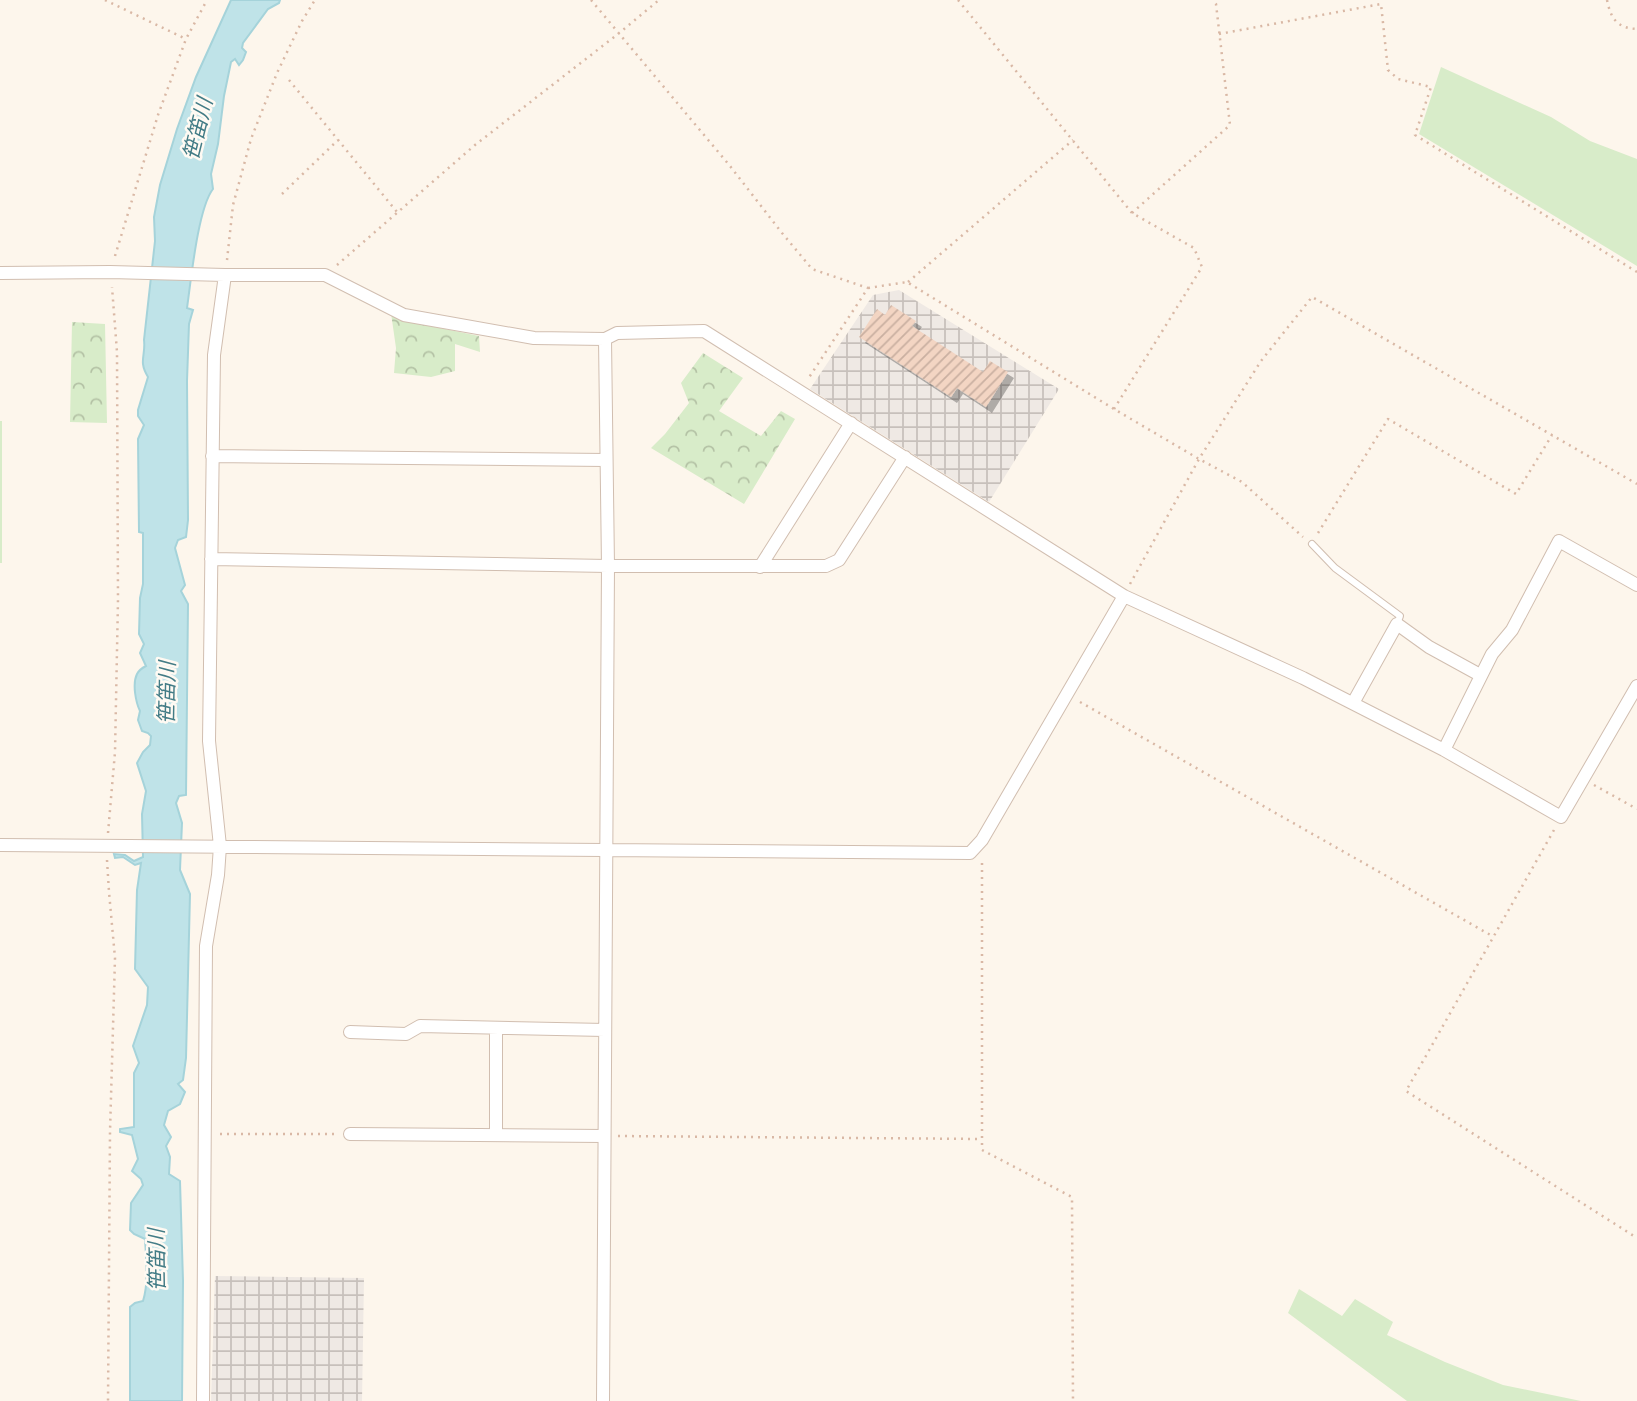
<svg xmlns="http://www.w3.org/2000/svg" width="1637" height="1401" font-family="Commissioner,'Noto Sans JP',sans-serif">
  <defs>
    <pattern id="industrial-grid" width="8" height="8" patternUnits="userSpaceOnUse" patternTransform="scale(1.75)"><rect width="8" height="8" fill="#efe9e4"/><path d="M0 4h8M4 0v8" fill="none" stroke="#c7c0bb"/></pattern>
    <pattern id="forest-crowns" width="20" height="18" patternUnits="userSpaceOnUse" patternTransform="scale(1.75)"><rect width="20" height="18" fill="#d8ecc9"/><path d="M2 6a3 3 0 1 1 6 0M12 15a3 3 0 1 1 6 0" fill="none" stroke="#b4c2a5"/></pattern>
    <pattern id="building-hatch" width="6" height="6" patternUnits="userSpaceOnUse" patternTransform="scale(1.75)"><rect width="6" height="6" fill="#f3d5c3"/><path d="M-1 1l2-2M0 6l6-6M5 7l2-2" fill="none" stroke="#cab0a1"/></pattern>
    <filter id="shadow"><feDropShadow dx="6" dy="6" stdDeviation="0" flood-color="#0004"/></filter>
  </defs>
  <rect width="100%" height="100%" fill="#fdf6ec"/>
  <path fill="url(#industrial-grid)" d="M899 290 1059 389 989 502 810 389 873 295Z
    M215 1276 364 1278 362 1401H211Z"/>
  <path fill="#d8ecc9" d="M1441 67 1551 117 1590 141 1637 159V266L1419 134Z
    M0 421H2V563H0Z
    M1299 1289 1342 1316 1355 1299 1393 1322 1387 1335 1445 1362 1503 1385 1581 1401H1407L1288 1313Z"/>
  <path fill="url(#forest-crowns)" d="M391 313 406 321 479 336 480 352 455 344V371L431 377 394 373 396 348Z
    M72 322 105 324 107 423 70 422Z
    M703 353 743 378 719 411 761 436 781 411 795 419 744 504 651 448 665 434 689 403 681 383Z"/>
  <path fill="#bfe3e8" stroke="#a5d3da" stroke-width="2" d="M231 0H280L279 3 268 9 243 43 242 48 246 52 243 60 239 65 235 59 231 62 224 96 218 144 211 174 213 189C198 208 191 280 187 308L193 310 189 324 187 381 188 520 186 537 178 540 175 548 185 585 181 591 188 604 186 795 179 796 176 803 182 823 180 870 190 894 186 1058 183 1080 178 1084 185 1092 180 1104 168 1111 164 1125 171 1137 166 1146 170 1157 169 1174 180 1181 183 1281 182 1401H130V1307L135 1303 143 1301C149 1282 146 1258 145 1239L134 1234 130 1230 131 1203 143 1185 141 1179 132 1171 138 1159 132 1135 120 1132V1129L134 1127V1073L139 1063 133 1046 147 1005 148 987 135 969 137 890 141 863 135 865 123 857 115 858 114 854 125 855 134 861 143 857 142 814 146 791 137 763 143 752 150 745 151 736 148 733 142 731 138 720 140 711C136 703 132 684 137 674 139 670 142 668 146 666L140 653 144 644 139 634 140 598 143 584V533L139 532 138 439 144 425 138 416V410L148 377C138 361 146 356 144 340L155 241 154 217 160 185 177 129 196 77Z"/>
  <path fill="url(#building-hatch)" filter="url(#shadow)" d="M891 305 916 321 912 326 983 372 990 361 1008 372 986 407 957 388 951 397 859 337 877 309 885 315Z"/>
  <g fill="none" stroke-linecap="round" stroke-linejoin="round">
    <g stroke="#d1beb0" stroke-width="8">
      <path id="service" d="M1312 544 1335 568 1400 616 1397 624"/>
    </g>
    <g stroke="#d1beb0" stroke-width="14">
      <path id="minor" d="M0 273 110 272 225 275H325L404 315 534 338 605 339 617 333 704 331 1124 596 1303 678 1444 750 1561 817 1637 686
        M212 456 606 460
        M211 559 608 566H826L839 560 905 457
        M760 567 851 423
        M1353 703 1397 624 1429 647 1480 675
        M1444 750 1492 654 1512 630 1559 541 1637 585
        M0 845 970 853 982 840 1124 596
        M496 1028V1134
        M350 1032 406 1034 420 1026 605 1030
        M350 1134 604 1136
        M203 1401 206 946 218 875 220 846 209 741 214 355 225 275
        M603 1401 608 566 605 339"/>
    </g>
    <path stroke="#d9b8a5" stroke-width="2.5" stroke-dasharray="2 5" stroke-linecap="butt" d="M105 0 186 39
      M591 0 730 166 782 233 812 269 868 288 808 379
      M958 0 1132 213 1194 248 1202 267 1114 409
      M1607 0C1611 19 1617 28 1637 29
      M1219 34 1381 4 1388 70 1398 79 1431 87 1415 135 1637 272
      M289 80 397 212
      M282 194 338 140
      M1132 213 1230 125 1216 4 1213 0
      M115 256 158 115 186 39 207 0
      M227 260 233 205 251 139 277 73 302 21 315 0
      M337 265 475 145 618 34 659 0
      M908 282 1073 140
      M868 288 907 282 1114 409 1199 459 1242 482 1303 537
      M1318 533 1388 419 1516 494 1552 435
      M1130 584 1199 459 1261 361 1312 297 1637 484
      M1080 702 1494 937
      M1594 785 1637 809
      M1554 830 1406 1091 1637 1238
      M108 833 115 752 118 600 117 352 112 287
      M107 860 109 892 115 958 110 1132 108 1401
      M982 863V1150L1072 1197 1073 1401
      M220 1134H336
      M618 1136 982 1139"/>
    <use href="#service" stroke="#fff" stroke-width="6"/>
    <use href="#minor" stroke="#fff" stroke-width="12"/>
  </g>
  <g text-anchor="middle" stroke-width="5" stroke-linejoin="round" paint-order="stroke">
    <g font-size="21" font-style="italic" fill="#437c86" stroke="#fffaf3">
      <text transform="translate(198 129) rotate(-76)" y="7">笹笛川</text>
      <text transform="translate(167 693) rotate(-89)" y="7">笹笛川</text>
      <text transform="translate(157 1260) rotate(-91)" y="7">笹笛川</text>
    </g>
  </g>
</svg>
